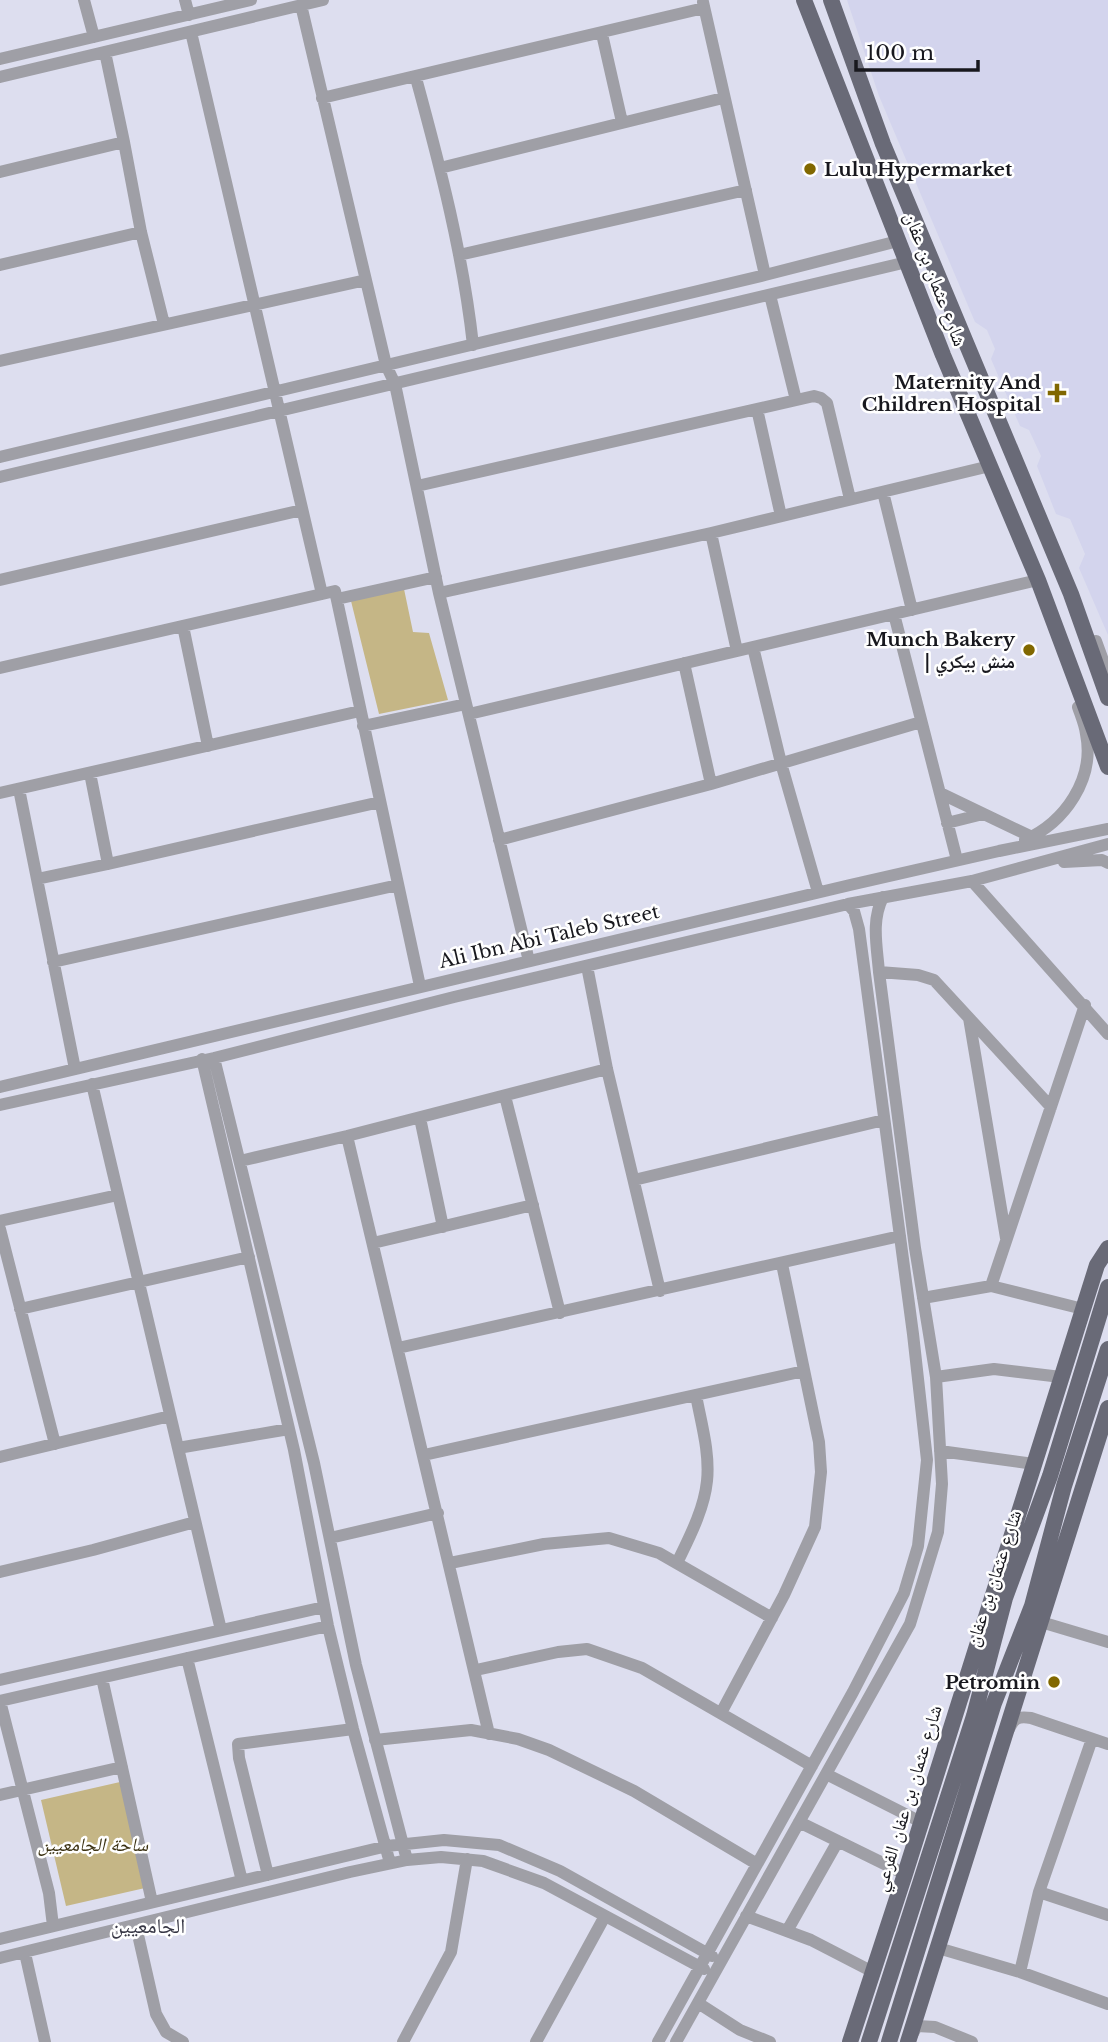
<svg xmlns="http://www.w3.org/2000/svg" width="1108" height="2042" font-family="'Libre Baskerville','Noto Naskh Arabic',serif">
  <rect width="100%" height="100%" fill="#dddeef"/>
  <path fill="#d3d4ed" d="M847 0H1108V635L1079 568 1085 554 1070 519 1056 514 1037 466 1041 456 1029 430 1020 426 991 359 995 349 987 330 975 322 879 96Z"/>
  <path fill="#c5b686" d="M404 589 413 632 429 633 448 700 379 714 351 601Z
    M120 1782 145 1888 66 1906 41 1800Z"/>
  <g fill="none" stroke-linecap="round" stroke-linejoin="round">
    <path stroke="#9f9fa6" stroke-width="12" d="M84 0 94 37
      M185 0 189 15
      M703 2 765 275
      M301 5 386 365 395 384 439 593 529 961
      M602 34 622 122
      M105 52 124 142
      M0 59 251 0
      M0 77 323 0
      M416 78C440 166 463 254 473 345
      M322 98 704 8
      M440 168 723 98
      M0 172 124 142 141 232 164 324
      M459 255 746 190
      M0 265 141 232
      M770 295 796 400
      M0 361 366 280
      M757 409 781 516
      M0 457 765 275 898 241
      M0 477 907 262
      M417 486 814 396 821 398 827 403 850 499
      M883 492 912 610
      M711 533 737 651
      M0 580 302 510
      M439 593 711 533 990 466
      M322 594 335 591 420 986
      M337 599 436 577
      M894 614 957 860
      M183 626 208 746
      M1096 641 1108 674
      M753 647 781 763 818 892
      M684 663 711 784
      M0 668 322 594 191 32
      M469 714 1038 580 1040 586
      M363 726 466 704
      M90 773 108 864 380 802
      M19 789 75 1069
      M0 793 360 711
      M940 793 1032 837
      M947 823 983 814
      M499 840 711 784 921 722
      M1025 840C1065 822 1095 779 1086 734 1085 725 1081 716 1078 707
      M1064 862 1102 860 1108 863
      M37 879 108 864
      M972 881 1108 1034
      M53 962 398 885
      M587 966 607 1069 660 1291
      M879 972 918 975 934 980 1051 1107
      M969 1018 1006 1238
      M214 1058 314 1463 356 1665 407 1860
      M202 1059 294 1450 328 1626 353 1729 390 1863
      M92 1084 221 1630
      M0 1087 850 885 999 851 1108 829
      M505 1096 560 1313
      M0 1105 214 1058 454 997 848 904 972 881 1108 844
      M420 1118 443 1227
      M347 1136 489 1734
      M240 1161 347 1136 607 1069
      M634 1180 884 1120
      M0 1221 118 1195
      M0 1229 55 1444
      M373 1243 533 1205
      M991 1286 1085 1005
      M923 1298 991 1286 1083 1309
      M20 1309 249 1257
      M398 1348 900 1236
      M936 1377 994 1369 1061 1377
      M178 1448 289 1429
      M940 1451 1034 1464
      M424 1455 804 1371
      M0 1457 170 1416
      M330 1538 438 1513
      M450 1563 544 1544 609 1538 659 1553 772 1618
      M677 1563C689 1538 704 1510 707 1481 710 1452 701 1423 696 1395
      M0 1572 93 1550 195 1522
      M1041 1622 1108 1642
      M187 1658 242 1881
      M476 1670 558 1652 587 1649 642 1668 812 1766
      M102 1678 152 1902
      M0 1680 324 1607
      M0 1701 328 1626
      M0 1701 49 1893 53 1926
      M721 1713 784 1595 815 1527 821 1472 819 1442 782 1264
      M1009 1729C1014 1718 1018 1716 1031 1718L1108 1744
      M375 1740 471 1730 518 1739 549 1750 634 1791 757 1864
      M826 1774 921 1822
      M0 1795 122 1767
      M799 1822 905 1874
      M268 1875 239 1758 238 1744 353 1729
      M1039 1892 1108 1915
      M746 1916 811 1940 873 1972
      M136 1926 156 2014 166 2032 183 2042
      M787 1931 838 1841
      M0 1939 387 1846 444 1840 499 1845 560 1871 712 1956
      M938 1948 1020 1972 1108 2004
      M25 1953 45 2042
      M0 1958 350 1872 407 1860 441 1857 483 1861 544 1883 704 1969
      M1020 1972 1039 1892 1092 1739
      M698 2003 740 2030 770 2042
      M912 2035 917 2026 935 2027 972 2042
      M403 2042 451 1952 467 1859
      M536 2042 605 1916
      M658 2042 853 1692 904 1593 918 1546 927 1460 913 1334 859 929 854 911 848 904
      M676 2042 910 1624 938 1532 942 1484 936 1377 915 1248 879 972C877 946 871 921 883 897"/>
    <path stroke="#696a77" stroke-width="16" d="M804 0 943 355 1038 580 1108 767
      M831 0 883 144 1071 594 1108 698
      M850 2042 905 1874 1097 1265 1108 1248
      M869 2042 974 1716 1005 1598 1050 1476 1108 1287
      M889 2042 994 1703 1032 1606 1064 1486 1108 1349
      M908 2042 1108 1408"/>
  </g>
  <g fill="#816800" stroke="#fff" stroke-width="2.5">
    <circle cx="810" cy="169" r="7"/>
    <path d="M1053.5 382.5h7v7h7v7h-7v7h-7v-7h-7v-7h7z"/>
    <circle cx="1029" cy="650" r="7"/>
    <circle cx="1054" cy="1682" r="7"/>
  </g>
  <g text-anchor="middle" stroke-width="5" stroke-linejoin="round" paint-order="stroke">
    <g font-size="19" font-weight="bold" fill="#18181e" stroke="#fff" text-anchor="end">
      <text x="824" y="176" text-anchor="start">Lulu Hypermarket</text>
      <text x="1041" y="389">Maternity And<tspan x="1041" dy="22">Children Hospital</tspan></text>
      <text x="1015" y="646">Munch Bakery<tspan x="1015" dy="22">| منش بيكري</tspan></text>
      <text x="1040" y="1689">Petromin</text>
    </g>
    <g font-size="19" fill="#18181e" stroke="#fff">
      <text transform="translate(936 279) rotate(69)" y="7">شارع عثمان بن عفان</text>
      <text transform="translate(549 936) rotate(-13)" y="7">Ali Ibn Abi Taleb Street</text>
      <text transform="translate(993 1578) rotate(-72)" y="7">شارع عثمان بن عفان</text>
      <text transform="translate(907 1798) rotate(-73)" y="7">شارع عثمان بن عفان الفرعي</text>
    </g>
    <g font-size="19" font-style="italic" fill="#3c3213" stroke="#fff">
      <text x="93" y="1851">ساحة الجامعيين</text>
    </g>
    <g font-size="21" fill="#383846" stroke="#fff">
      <text x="148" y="1933">الجامعيين</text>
    </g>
  </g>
  <path d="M856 60v10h122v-10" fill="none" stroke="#18181e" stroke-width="3.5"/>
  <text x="866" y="60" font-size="21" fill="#18181e" stroke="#ffffff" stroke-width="5" paint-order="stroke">100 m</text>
</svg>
